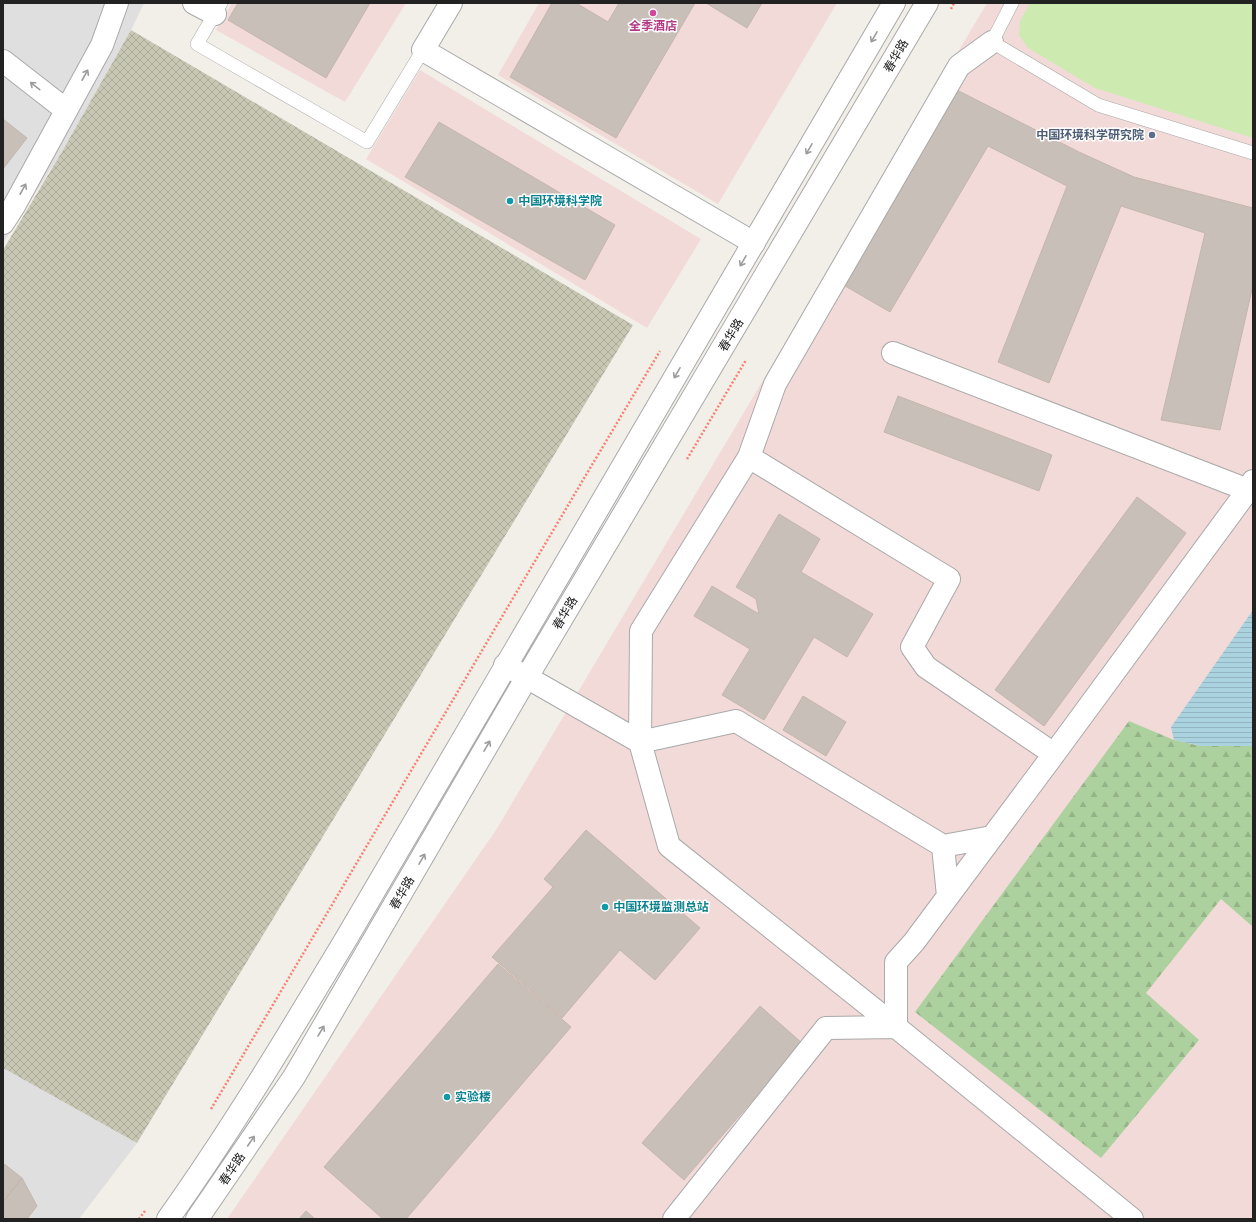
<svg xmlns="http://www.w3.org/2000/svg" width="1256" height="1222" font-family="'Space Grotesk','Noto Sans SC',sans-serif">
  <defs>
    <pattern id="construction-cross-hatch" width="8" height="8" patternUnits="userSpaceOnUse"><rect width="8" height="8" fill="#c7c7b4"/><path d="M0 0l8 8M0 8l8-8" fill="none" stroke="#abab9a"/></pattern>
    <pattern id="forest-firs" width="22" height="20" patternUnits="userSpaceOnUse"><rect width="22" height="20" fill="#add19e"/><path d="M5 1l3.5 6h-7zM16 11l3.5 6h-7z" fill="#95b388"/></pattern>
    <pattern id="water-rules" width="6" height="5" patternUnits="userSpaceOnUse"><rect width="6" height="5" fill="#aad3df"/><path d="M0 2.5h6" fill="none" stroke="#92b5bf"/></pattern>
  </defs>
  <rect width="100%" height="100%" fill="#f2efe9"/>
  <path fill="#e0dfdf" d="M3 3H144L131 30 63 150 3 243Z
    M3 1068 137 1143 79 1219H3Z"/>
  <path fill="#f2dad9" d="M232 3H406L345 102 216 30Z
    M539 3H837L718 204 498 75Z
    M987 3H1253V1219H227L496 830Z
    M420 70 701 239 647 328 366 159Z"/>
  <path fill="url(#construction-cross-hatch)" d="M131 30 633 325 137 1143 3 1068V250L63 150Z"/>
  <path fill="#cdebb0" d="M1030 3H1253V138L1095 88 1028 48 1019 35 1020 21Z"/>
  <path fill="url(#forest-firs)" d="M1129 721 1174 740 1201 746H1253V927L1221 899 1146 993 1199 1040 1101 1158 915 1012Z"/>
  <path fill="url(#water-rules)" d="M1253 610V746H1201L1174 740 1171 727Z"/>
  <path fill="#c7bfb8" stroke="#c4b6ab" d="M238 3H370L326 78 228 20Z
    M552 3H576L608 22 619 3H695L616 138 510 77Z
    M706 3H762L747 28Z
    M951 87 1079 152 1134 177 1253 208V285L1220 430 1161 420 1205 233 1121 206 1049 383 998 362 1067 186 988 146 890 312 840 283Z
    M3 119 27 138 3 169Z
    M439 122 615 225 585 280 405 177Z
    M898 396 1052 455 1039 491 884 432Z
    M1137 497 1186 533 1044 726 995 690Z
    M779 514 820 539 801 572 873 614 847 657 814 637 764 720 722 695 750 649 694 616 712 586 759 614 756 599 736 587Z
    M803 696 846 722 826 756 783 730Z
    M586 830 700 928 655 980 620 950 562 1018 492 957 553 887 544 879Z
    M498 964 571 1027 406 1219H383L324 1167Z
    M760 1006 802 1043 684 1180 642 1143Z
    M3 1163 22 1178 3 1202Z
    M22 1178 37 1206 27 1219H3V1202Z
    M306 1211 315 1219H299Z"/>
  <g fill="none" stroke-linecap="round" stroke-linejoin="round">
    <g stroke="#a9a9a9" stroke-width="14">
      <path id="service" d="M221 3 197 44 367 142 423 50
        M1012 3 992 42 1098 105 1253 153"/>
    </g>
    <g stroke="#a9a9a9" stroke-width="24">
      <path id="minor" d="M194 3 215 14
        M451 3 423 50 754 243
        M3 61 66 110
        M3 223 14 206 102 45 117 3
        M893 353 1248 490 1253 481
        M749 457 775 384 959 66 992 42
        M505 665 640 742 736 721 943 846
        M1054 754 1248 490
        M948 896 943 846 992 837
        M896 1027 669 846 640 742 641 631 749 457 949 579 912 647 926 667 1054 754 914 942 896 962V1027L1132 1219
        M674 1219 826 1028 896 1027"/>
    </g>
    <g stroke="#a9a9a9" stroke-width="24">
      <path id="tertiary" d="M168 1219C232 1129 289 1034 346 939L894 3
        M197 1219 294 1077 527 677 927 3"/>
    </g>
    <path stroke="#fa8072" stroke-width="2.5" stroke-dasharray="2 2" stroke-linecap="butt" d="M951 9 954 3
      M687 459 746 360
      M211 1109C361 857 509 603 660 351
      M139 1219 145 1211"/>
    <use href="#service" stroke="#fff" stroke-width="13"/>
    <use href="#minor" stroke="#fff" stroke-width="22"/>
    <use href="#tertiary" stroke="#fff" stroke-width="22"/>
  </g>
  <defs><path id="oneway-shaft" d="M-6 0H5M1.5-3L5.5 0L1.5 3" fill="none" stroke-width="1.6" stroke-linecap="round" stroke-linejoin="round"/></defs>
  <g stroke="#9c9c9c">
    <use href="#oneway-shaft" transform="translate(874 37) rotate(120)"/>
    <use href="#oneway-shaft" transform="translate(85 75) rotate(-61)"/>
    <use href="#oneway-shaft" transform="translate(35 86) rotate(-142)"/>
    <use href="#oneway-shaft" transform="translate(809 149) rotate(120)"/>
    <use href="#oneway-shaft" transform="translate(23 189) rotate(-61)"/>
    <use href="#oneway-shaft" transform="translate(743 261) rotate(120)"/>
    <use href="#oneway-shaft" transform="translate(677 373) rotate(120)"/>
    <use href="#oneway-shaft" transform="translate(487 746) rotate(-60)"/>
    <use href="#oneway-shaft" transform="translate(422 859) rotate(-60)"/>
    <use href="#oneway-shaft" transform="translate(321 1031) rotate(-59)"/>
    <use href="#oneway-shaft" transform="translate(251 1141) rotate(-56)"/>
  </g>
  <circle fill="#d1479c" stroke="#fff" stroke-width="1.5" cx="653" cy="13" r="4"/>
  <circle fill="#5c6f8a" stroke="#fff" stroke-width="1.5" cx="1152" cy="135" r="4"/>
  <g fill="#0f9aa8" stroke="#fff" stroke-width="1.5">
    <circle cx="510" cy="201" r="4"/>
    <circle cx="605" cy="907" r="4"/>
    <circle cx="447" cy="1097" r="4"/>
  </g>
  <g text-anchor="middle" stroke-width="3" stroke-linejoin="round" paint-order="stroke">
    <g font-size="12" font-weight="bold" fill="#b23c85" stroke="#fff">
      <text x="653" y="30">全季酒店</text>
    </g>
    <g font-size="12" fill="#222" stroke="#fff">
      <text transform="translate(896 56) rotate(-60)" y="4">春华路</text>
      <text transform="translate(731 335) rotate(-59)" y="4">春华路</text>
      <text transform="translate(565 613) rotate(-59)" y="4">春华路</text>
      <text transform="translate(402 893) rotate(-60)" y="4">春华路</text>
      <text transform="translate(232 1169) rotate(-56)" y="4">春华路</text>
    </g>
    <g font-size="12" font-weight="bold" fill="#4e5e75" stroke="#fff" text-anchor="end">
      <text x="1144" y="139">中国环境科学研究院</text>
    </g>
    <g font-size="12" font-weight="bold" fill="#0d838f" stroke="#fff" text-anchor="start">
      <text x="518" y="205">中国环境科学院</text>
      <text x="613" y="911">中国环境监测总站</text>
      <text x="455" y="1101">实验楼</text>
    </g>
  </g>
  <rect width="1256" height="1222" fill="none" stroke="#222222" stroke-width="8"/>
</svg>
